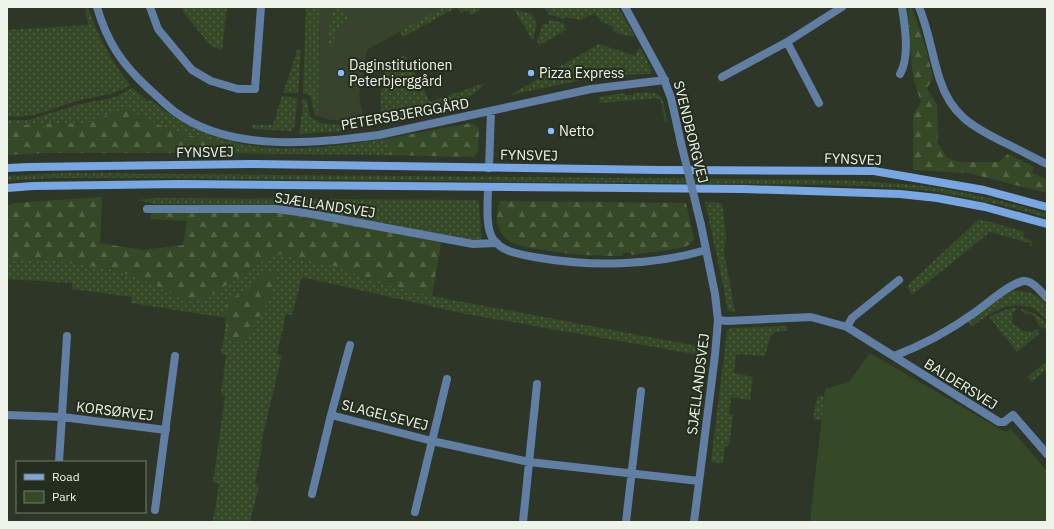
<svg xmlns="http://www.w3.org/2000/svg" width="1054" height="529" font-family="'IBM Plex Sans',sans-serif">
  <defs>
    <pattern id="grass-dots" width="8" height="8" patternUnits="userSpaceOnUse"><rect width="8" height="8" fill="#364926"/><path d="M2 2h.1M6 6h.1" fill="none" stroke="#536446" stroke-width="1.8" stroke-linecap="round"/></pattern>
    <pattern id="forest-firs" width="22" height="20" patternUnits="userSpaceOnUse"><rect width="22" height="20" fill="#364926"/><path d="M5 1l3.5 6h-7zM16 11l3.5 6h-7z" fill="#536446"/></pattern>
  </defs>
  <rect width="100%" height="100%" fill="#2e3727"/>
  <path fill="#38432e" d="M320 7H439L438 10 367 50 359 95 363 115 359 123 326 119 318 116Z"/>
  <path fill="url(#grass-dots)" d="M85 7H88C98 37 110 59 130 85 114 96 95 96 77 101 55 107 30 121 7 116V30L88 25Z
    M182 7H227L222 50 210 45 184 13Z
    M306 7H320L318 116H316C312 109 313 102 310 95L303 93Z
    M337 7H339L347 17 351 18C344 22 341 21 338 29L336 30 332 49C326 37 328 33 331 21 332 15 332 11 337 7Z
    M439 7H481L479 11 471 15 468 10 461 13 457 7 403 37 400 31 438 10Z
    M546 7H618L634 35V37L616 33 612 26 601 22 595 13 580 20 567 17 564 19 548 14V11L546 10Z
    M514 9 532 14 537 24 533 39 532 40Z
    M550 20 564 23V27L566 30 540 45 537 41 543 24H548Z
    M599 44 635 56 640 47 652 70 650 74 605 75 510 95Z
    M297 50H301L298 93H283L294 61Z
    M405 55 430 102 485 83C473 98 454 105 436 110L435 114 384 125 380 99 385 68 389 64Z
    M132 88 148 101 151 100C223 161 303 152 390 138L389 155 215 153 216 141 187 135 157 124 127 109 115 112 88 123 7 125V120H28L80 104 116 97Z
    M625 93V95H633L634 93C665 92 661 92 667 121L665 122 661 100 657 98 599 103 600 97Z
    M282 96 297 98 295 125 291 131 253 129 252 125H273Z
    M304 99 307 101 310 117 320 123 340 125 344 131 299 134 303 106 302 101Z
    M67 173 846 180C869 182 893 183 916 185 961 190 1004 201 1047 214V218C1009 206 970 197 931 191 898 187 866 186 833 185L165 178H51L7 181V176Z
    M155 198 477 200 479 204 482 241H477L248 205 155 204 138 200Z
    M705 202 722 203 726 236 724 253 735 312 728 311 727 308 724 289Z
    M979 219 1025 232 1023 237 1033 241 1030 247V243L990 232 912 295 907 286Z
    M274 253 338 267 375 282 432 296 707 348 705 356 461 313 302 277 292 315 286 314 277 354 282 355 261 443 262 448 255 483 259 486 250 522H213L219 483H213L225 396 221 395 226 355 221 354 227 318 131 303 132 297 72 289V283L7 279V259H42L116 270 155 285 178 297 190 300H204Z
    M1013 290C1031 293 1034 291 1047 305V320C1042 316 1037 310 1032 308 1009 299 989 313 972 327L967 321Z
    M1012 308H1017L1012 314 1013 324 1023 331 1032 332 1037 329 1039 330 1038 332 1039 334 1017 352 989 317 1004 310Z
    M1020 309C1031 311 1038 315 1047 323V327L1045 329 1040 327 1033 315 1024 313Z
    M787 326 786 331 775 332 770 337 765 356 736 354 734 373 753 377 750 400 731 397 729 414 733 415 729 446H725L723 463 711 462 727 331 730 328Z
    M1047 361V369L1032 382 1027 377Z
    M821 395 824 398 822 418C820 421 817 421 814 419 813 412 815 403 819 396Z"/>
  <path fill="url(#forest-firs)" d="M908 7H912L926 49 933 78 927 88 937 105 938 144 947 157 958 162H999L1008 154 1034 167 1032 173 1047 179V193L968 173 913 170V115L921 102 914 81 911 62Z
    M127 109 157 124 187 135 216 141 215 153H46L7 155V125L88 123 115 112Z
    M471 123 479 128 478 151 474 157 389 155 390 138Z
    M102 197 100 243 142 250 183 245 187 221 151 219V211L278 213C333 218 387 232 441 243L432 296 375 282 338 267 274 253 204 300H190L178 297 155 285 116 270 42 259H7V206L14 203Z
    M500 201 686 203 694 239 689 245 681 248 632 255 631 253H623V256C593 256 566 254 537 249 527 247 516 246 508 240 496 231 494 214 500 201Z
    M269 271H277L271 296 246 340 234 343 228 338 224 311 227 303Z"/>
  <path fill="#364926" d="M870 353 1005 432 1011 429 1047 471V522H810L825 389 849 382Z"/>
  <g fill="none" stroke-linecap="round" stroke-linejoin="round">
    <path stroke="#617ea4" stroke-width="8" d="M97 7C107 42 122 64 148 88 157 96 166 105 175 112 231 153 315 143 379 135L591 89 665 80
      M150 7 158 29 192 70 211 81 238 89H255L261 7
      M625 7 663 77 671 98 681 143
      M919 7C929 31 932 56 940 80 951 115 973 127 1003 142 1018 149 1032 157 1047 164
      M787 42 819 103
      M900 74C910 57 905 26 902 7
      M722 77 787 42 842 7
      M489 168 491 111
      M488 188C488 202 485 227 493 239 502 252 519 254 534 257 590 267 651 266 706 250
      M147 209H276L306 213 473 244 497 243
      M718 320 727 321 811 317 847 327 999 422H1004L1013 415 1047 454
      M847 327 852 318 899 280
      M350 345 331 415 432 441 529 462 699 481
      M894 356C923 345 949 331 974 313 987 304 1009 284 1023 281 1033 280 1041 292 1047 298
      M7 415 62 417 166 430
      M59 462 67 336
      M312 494 331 415
      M155 510 175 356
      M415 512 447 379
      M523 522 537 384
      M626 522 641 391
      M694 522 715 355 718 320 715 294 701 225"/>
    <path stroke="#79a7e4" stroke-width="8" d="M7 168 29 167 251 164 660 170 874 171 984 190 1047 207
      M7 188 33 186 181 184 744 189 900 194 937 198 985 207 1047 224"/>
    <path stroke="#617ea4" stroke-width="8" d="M681 143 701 225"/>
  </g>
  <g fill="#89bafc" stroke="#242d1e" stroke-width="1.5">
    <circle cx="341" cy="73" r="4"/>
    <circle cx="531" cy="73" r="4"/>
    <circle cx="551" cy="131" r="4"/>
  </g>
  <g text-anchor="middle" stroke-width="4" stroke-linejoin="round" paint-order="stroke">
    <g font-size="14" fill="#eff4ea" stroke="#242d1e" text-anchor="start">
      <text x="349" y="70">Daginstitutionen<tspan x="349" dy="16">Peterbjerggård</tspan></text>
      <text x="539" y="78">Pizza Express</text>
      <text x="559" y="136">Netto</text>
    </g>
    <g font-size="14" fill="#eff4ea" stroke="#242d1e">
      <text transform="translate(405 114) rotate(-10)" y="5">PETERSBJERGGÅRD</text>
      <text transform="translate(691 132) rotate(76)" y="5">SVENDBORGVEJ</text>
      <text transform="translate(205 152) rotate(-1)" y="5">FYNSVEJ</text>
      <text transform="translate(529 155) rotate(1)" y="5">FYNSVEJ</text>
      <text transform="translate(853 159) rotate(2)" y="5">FYNSVEJ</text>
      <text transform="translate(325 205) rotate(9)" y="5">SJÆLLANDSVEJ</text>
      <text transform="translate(698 384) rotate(-83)" y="5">SJÆLLANDSVEJ</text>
      <text transform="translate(961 384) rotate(32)" y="5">BALDERSVEJ</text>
      <text transform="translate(115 411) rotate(7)" y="5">KORSØRVEJ</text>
      <text transform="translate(385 415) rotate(14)" y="5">SLAGELSEVEJ</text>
    </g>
  </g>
  <rect width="1054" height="529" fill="none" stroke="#eff4ea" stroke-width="16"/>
  <rect x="16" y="461" width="130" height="52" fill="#242d1e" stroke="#757d70"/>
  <rect x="24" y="474" width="20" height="6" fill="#79a7e4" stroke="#757d70"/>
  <text x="52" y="481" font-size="12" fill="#eff4ea">Road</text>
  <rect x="24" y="491" width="20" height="12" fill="#364926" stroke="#757d70"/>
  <text x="52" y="501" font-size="12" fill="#eff4ea">Park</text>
</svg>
